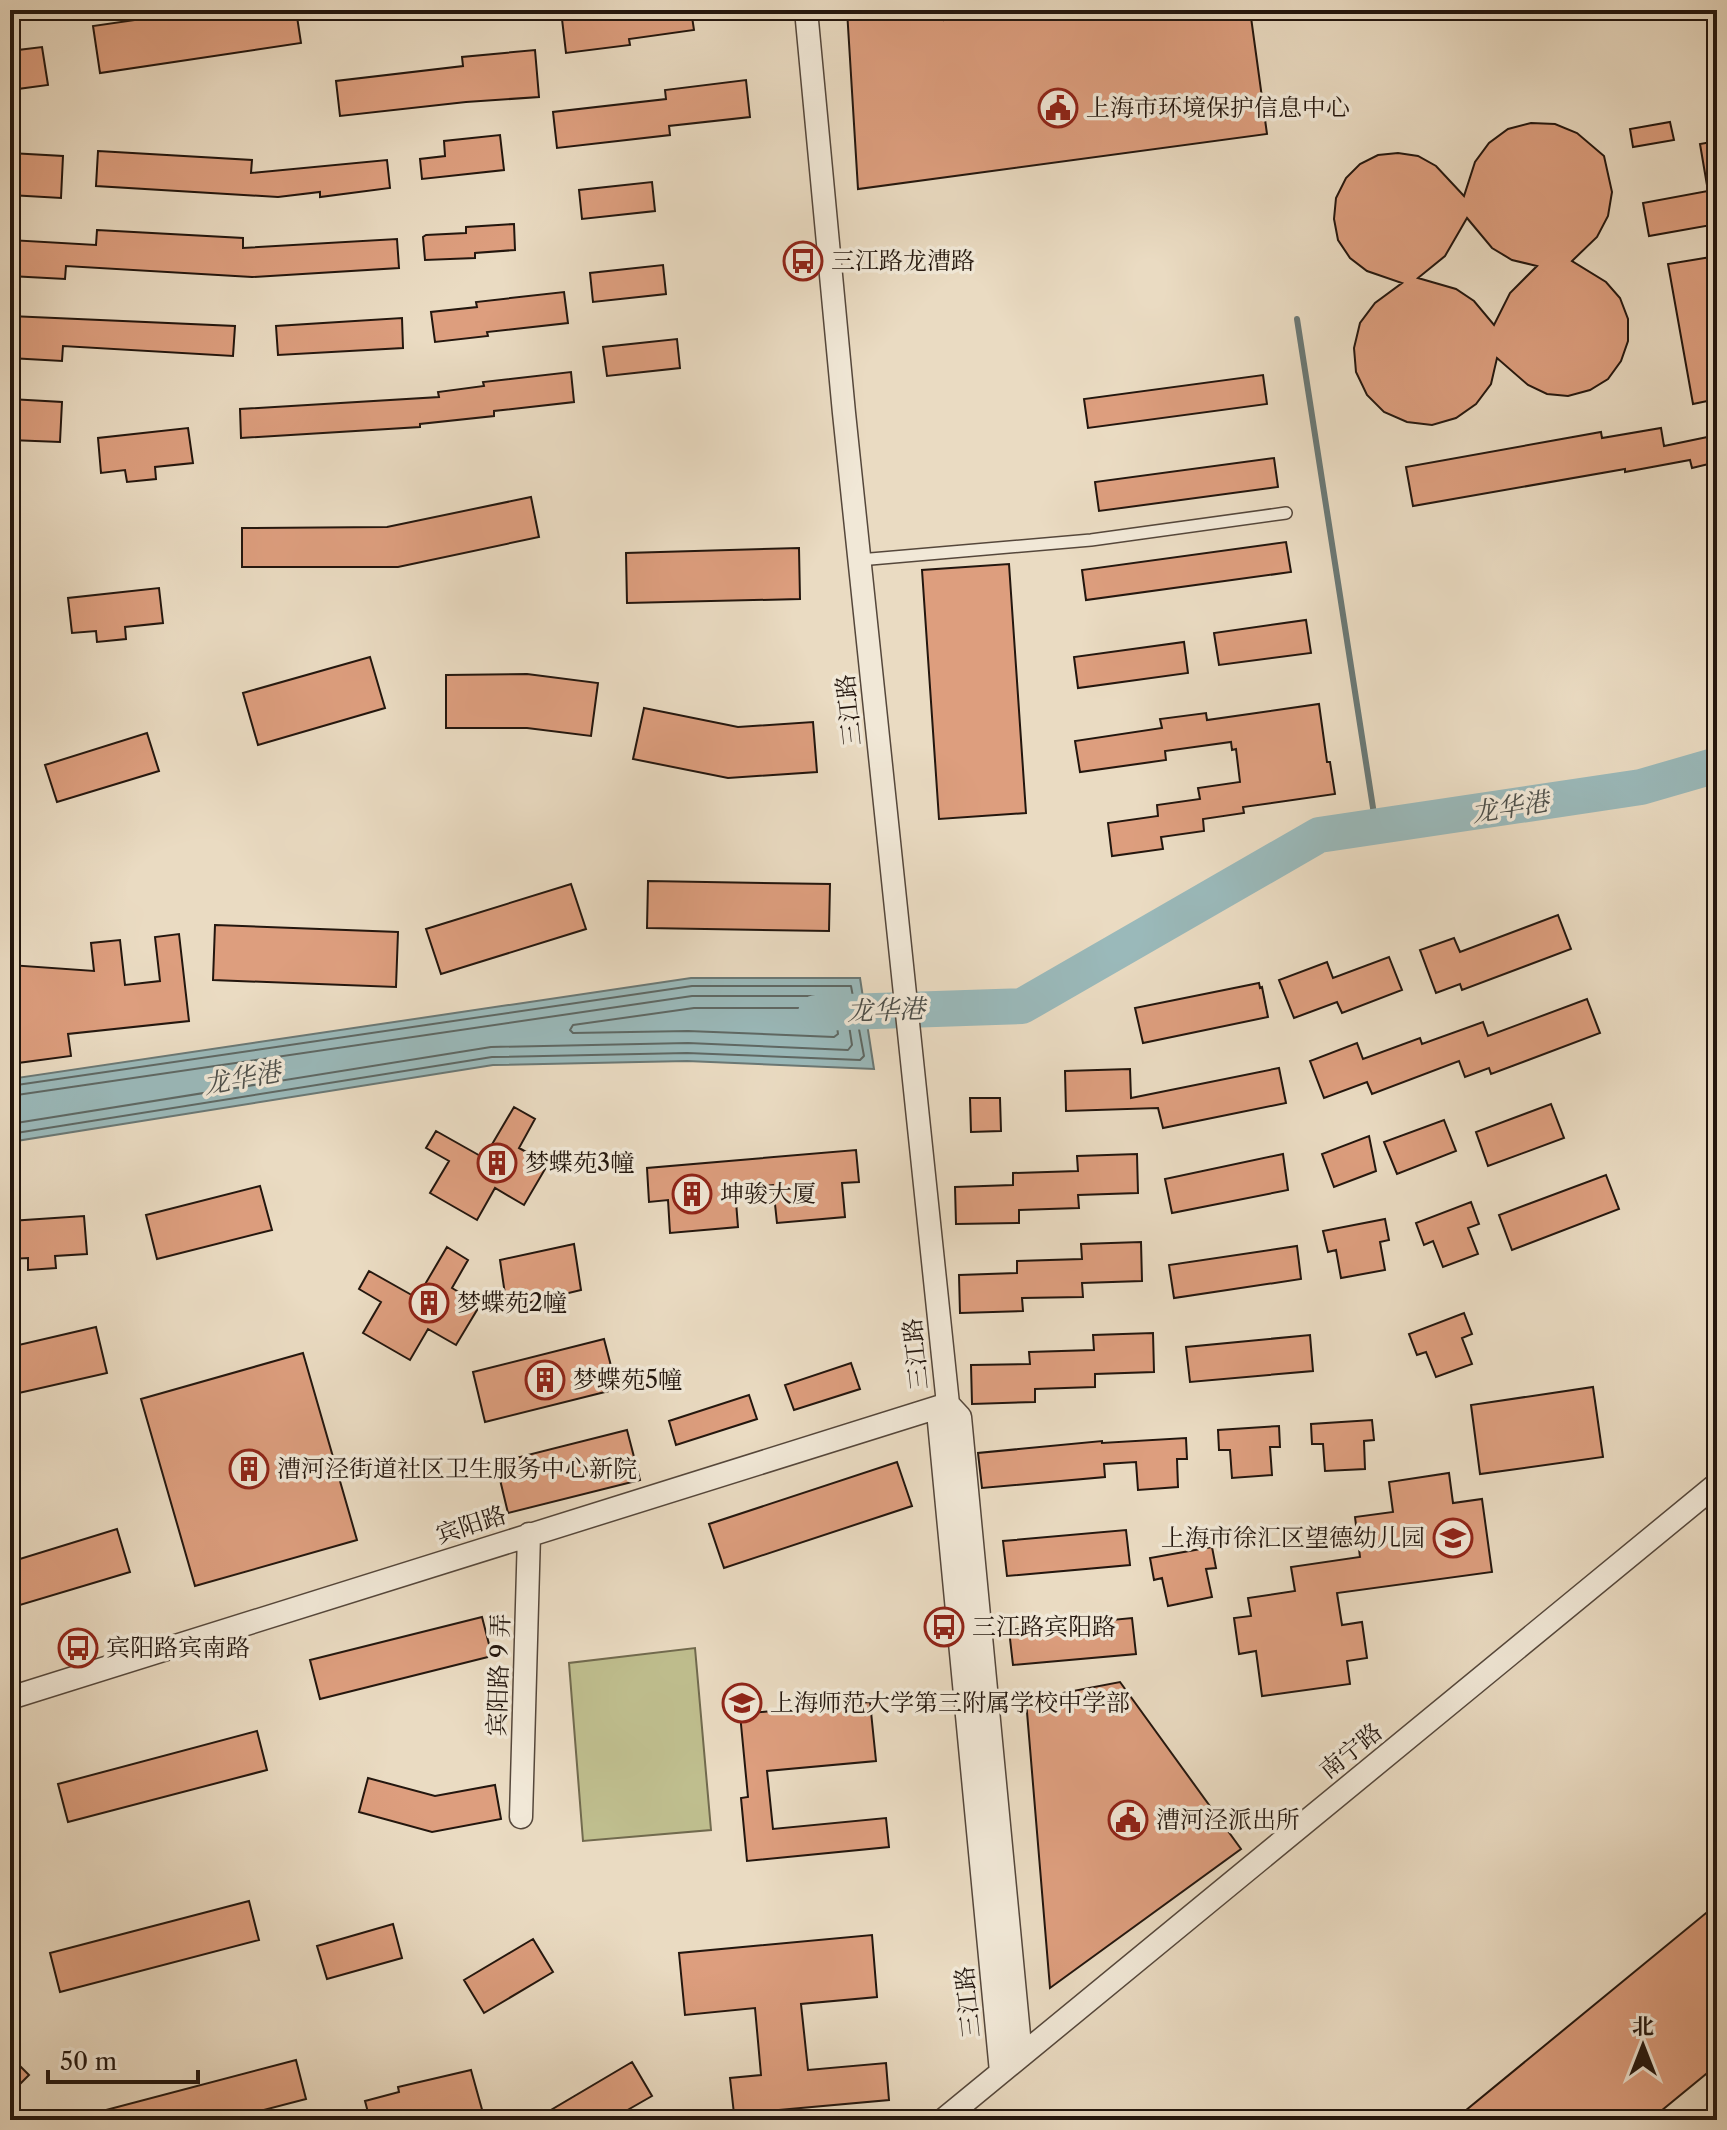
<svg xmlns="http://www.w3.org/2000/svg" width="1727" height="2130" font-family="'Libre Caslon Text','Noto Serif SC',serif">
  <rect width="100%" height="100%" fill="#eadbc2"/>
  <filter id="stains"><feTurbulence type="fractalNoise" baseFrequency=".0025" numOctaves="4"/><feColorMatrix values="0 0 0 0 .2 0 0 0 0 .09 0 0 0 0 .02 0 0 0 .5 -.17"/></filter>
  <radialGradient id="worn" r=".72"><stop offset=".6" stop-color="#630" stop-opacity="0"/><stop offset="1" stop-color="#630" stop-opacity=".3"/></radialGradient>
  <path fill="#bfbe8e" stroke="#716a4e" stroke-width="2" d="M695 1648 711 1830 583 1841 569 1663Z"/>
  <path fill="#9ab9ba" stroke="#6a7875" stroke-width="2" d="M691 978H860L874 1069 687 1061 493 1065 10 1142V1079Z"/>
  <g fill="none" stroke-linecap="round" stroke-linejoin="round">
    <path stroke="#5e6864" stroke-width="2" d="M694 1008H832L835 1011 838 1034 834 1037 688 1031 573 1033 570 1030 573 1025Z
      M10 1086 692 986H851L864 1056 860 1060 687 1053 492 1057 10 1134
      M10 1096 692 996H842L845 999 852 1045 848 1050 688 1043 491 1047 10 1124"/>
    <path stroke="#6a7875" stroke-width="6" d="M1297 319 1376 827"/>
    <path stroke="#9ab9ba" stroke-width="36" d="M816 1013 1022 1006 1319 835 1641 787 1717 765"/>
  </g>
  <path fill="#dd9e7e" stroke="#23160e" stroke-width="2" fill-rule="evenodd" d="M204 10H296L301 43 100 73 93 26Z
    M621 10H691L694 30 629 39 630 45 566 53 562 19Z
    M847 10H943L944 20 999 10H1250L1267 134 858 189Z
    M42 47 48 85 10 90V51Z
    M535 50 539 97 466 102 340 116 336 81 463 66 462 57Z
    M746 80 750 117 669 126 670 135 557 148 553 112 666 99 665 90Z
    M1670 122 1674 140 1633 147 1630 129Z
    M1531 123 1555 124 1577 133 1604 156 1612 192 1608 216 1597 237 1572 261 1606 282 1620 298 1628 319V341L1621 361 1608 379 1590 390 1568 396 1547 394 1528 385 1497 358 1491 384 1476 404 1456 418 1432 425 1407 422 1384 412 1367 395 1356 372 1354 348 1360 323 1375 303 1402 283 1367 271 1350 258 1338 240 1334 219 1336 198 1346 178 1360 164 1378 155 1398 153 1418 156 1436 166 1464 196 1475 162 1489 143 1508 129ZM1467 218 1492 248 1512 260 1537 266 1510 293 1494 325 1474 301 1456 289 1418 278 1445 256Z
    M500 135 504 170 422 179 420 159 445 156 444 141Z
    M1717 141V224L1649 236 1643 203 1708 191 1700 144Z
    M98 151 252 160 251 173 387 160 390 188 320 197V192L278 197 96 186Z
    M10 153 63 156 61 198 10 195Z
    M652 182 655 211 582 219 579 190Z
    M514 224 515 250 475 253V258L425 260 423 237 426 235 466 233V227Z
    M97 230 243 238V248L397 239 399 268 252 277 66 266 65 279 10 276V240L96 245Z
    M1717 256V399L1693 404 1668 264Z
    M663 265 666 294 593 302 590 273Z
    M564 292 568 323 487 332 488 336 435 342 431 312 477 307 476 302Z
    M10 316 235 326 233 356 63 346 62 361 10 358Z
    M402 318 403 348 278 355 276 326Z
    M677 339 680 368 607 376 603 347Z
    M571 372 574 402 494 411V416L420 424V427L241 438 240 409 439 397 438 392 484 386 483 382Z
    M1263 375 1267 404 1088 428 1084 399Z
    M10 399 62 402 60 442 10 440Z
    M188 428 193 463 155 467 156 479 127 482 125 470 101 473 98 438Z
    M1661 428 1664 446 1717 435V462L1692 468 1690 460 1625 472V469L1413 506 1406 467 1601 432 1602 438Z
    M1274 458 1278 487 1099 511 1095 482Z
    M531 497 539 537 398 567H242V528L387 527Z
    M1286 542 1291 572 1086 600 1082 570Z
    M799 548 800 599 627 603 626 553Z
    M1009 564 1026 813 939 819 922 570Z
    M159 588 163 623 125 627 126 639 97 642 96 631 72 633 68 598Z
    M1306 620 1311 653 1219 665 1214 633Z
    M1184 642 1188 673 1078 688 1074 657Z
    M370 657 385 708 258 745 243 693Z
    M527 674 598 683 591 736 527 728H446V675Z
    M1319 704 1327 762H1330L1335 794 1243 807 1244 813 1203 819 1204 831 1161 837 1163 849 1112 856 1108 823 1158 816 1157 805 1200 799 1198 788 1240 782 1236 749 1232 750 1231 742 1165 751 1166 760 1080 772 1075 741 1162 728 1160 719 1206 713 1207 720Z
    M644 708 738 727 813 722 817 772 728 778 633 759Z
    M147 733 159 771 57 802 45 765Z
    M648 881 830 884 829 931 647 928Z
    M571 884 586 929 441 974 426 929Z
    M1558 915 1571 949 1462 990 1460 984 1436 993 1420 950 1454 938 1460 952Z
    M215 925 398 932 396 987 213 980Z
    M179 934 189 1021 68 1034 71 1056 10 1064V965L94 971 91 943 120 940 125 985 160 981 155 937Z
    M1389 957 1402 990 1342 1013 1337 1002 1294 1018 1279 980 1327 962 1333 978Z
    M1259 983 1260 988 1262 987 1268 1017 1143 1043 1135 1008Z
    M1587 999 1600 1033 1491 1074 1489 1068 1465 1077 1459 1061 1372 1094 1367 1082 1324 1098 1310 1061 1357 1043 1363 1059 1420 1038 1422 1044 1483 1022 1488 1036Z
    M1279 1068 1286 1103 1163 1128 1158 1108 1066 1111 1065 1071 1130 1069 1131 1098Z
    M970 1098H1000L1001 1131 971 1132Z
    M1551 1104 1564 1138 1488 1166 1476 1132Z
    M514 1107 535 1119 519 1148 548 1164 524 1205 495 1188 477 1220 430 1193 449 1161 426 1148 436 1131 484 1158Z
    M1444 1120 1456 1151 1397 1174 1384 1142Z
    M1369 1136 1376 1171 1334 1187 1322 1154Z
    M856 1150 859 1182 842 1183 845 1217 777 1223 773 1185 735 1189 738 1227 670 1233 668 1200 649 1202 647 1168Z
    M1137 1154 1138 1193 1078 1195 1079 1208 1019 1210V1223L956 1224 955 1187 1013 1185V1173L1078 1171 1077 1156Z
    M1283 1154 1288 1190 1172 1213 1165 1179Z
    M1606 1175 1619 1209 1512 1250 1499 1215Z
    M260 1186 272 1230 157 1259 146 1215Z
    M1471 1202 1479 1224 1468 1228 1478 1254 1443 1267 1433 1241 1424 1245 1416 1223Z
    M84 1216 87 1254 55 1256 56 1268 28 1270V1258L10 1259V1221Z
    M1385 1219 1389 1240 1380 1242 1385 1270 1341 1278 1336 1250 1328 1252 1323 1231Z
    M1141 1242 1142 1281 1082 1283 1083 1297 1022 1298 1023 1311 960 1313 959 1275 1017 1273V1261L1082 1259 1081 1244Z
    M574 1244 581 1290 507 1308 500 1260Z
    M1297 1246 1301 1279 1174 1298 1169 1265Z
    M447 1247 468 1260 452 1288 480 1305 456 1345 428 1329 410 1360 363 1333 381 1302 359 1289 369 1271 417 1298Z
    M1464 1313 1472 1334 1462 1338 1472 1364 1436 1377 1426 1352 1417 1355 1409 1334Z
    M96 1327 107 1373 10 1395V1347Z
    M1153 1333 1154 1372 1095 1374V1387L1035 1389V1402L972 1404 971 1365 1030 1364 1029 1352 1094 1350 1093 1335Z
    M1310 1335 1313 1371 1190 1382 1186 1347Z
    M604 1339 617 1389 485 1422 473 1372Z
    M303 1353 357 1540 195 1586 141 1399Z
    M851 1363 860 1389 794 1410 785 1385Z
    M1593 1387 1603 1457 1480 1474 1471 1405Z
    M749 1395 757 1419 676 1445 669 1421Z
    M1372 1420 1374 1440 1364 1441 1365 1469 1325 1471 1323 1444H1312L1311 1424Z
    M1279 1426 1280 1447H1270L1272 1475 1232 1478 1230 1450H1219L1218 1430Z
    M627 1430 640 1480 508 1513 496 1463Z
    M1186 1438 1187 1459H1177L1178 1487 1138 1490 1136 1462 1104 1464 1105 1477 982 1488 978 1453 1102 1441V1443Z
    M897 1462 912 1506 724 1568 709 1524Z
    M1449 1473 1453 1503 1482 1499 1492 1572 1337 1593 1342 1625 1362 1622 1367 1658 1347 1661 1350 1684 1262 1696 1256 1651 1239 1654 1234 1618 1251 1616 1248 1598 1295 1591 1291 1567 1360 1557 1355 1517 1393 1512 1389 1482Z
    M117 1529 130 1572 10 1608V1562Z
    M1126 1530 1130 1565 1007 1576 1003 1541Z
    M1212 1547 1216 1568 1206 1569 1212 1597 1168 1606 1162 1578 1154 1580 1150 1558Z
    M482 1617 492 1656 320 1699 310 1660Z
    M1132 1618 1136 1654 1013 1665 1009 1630Z
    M1120 1682 1241 1849 1050 1988 1026 1700Z
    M870 1702 876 1761 767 1771 773 1829 886 1818 889 1847 747 1861 741 1798 748 1797 740 1714Z
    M257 1731 267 1770 68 1822 58 1784Z
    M368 1778 435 1796 495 1785 501 1819 432 1832 359 1812Z
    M249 1901 259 1940 60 1992 50 1953Z
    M1717 1904V2065L1650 2120H1454Z
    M393 1924 402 1958 327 1979 317 1946Z
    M872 1935 877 1997 801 2004 808 2070 886 2063 889 2100 734 2114 730 2078 761 2075 755 2008 685 2015 679 1953Z
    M533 1939 553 1972 484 2013 464 1980Z
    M10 2056 29 2075 10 2094Z
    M296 2060 306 2099 225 2120H88L87 2115Z
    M632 2062 652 2096 610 2120H534Z
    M471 2070 483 2113 457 2120H370L365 2101 399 2092 398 2087Z"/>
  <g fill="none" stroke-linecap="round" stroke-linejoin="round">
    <g stroke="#55473b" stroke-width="14">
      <path id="service" d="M859 560 1091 540 1286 513"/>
    </g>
    <g stroke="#55473b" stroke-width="25">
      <path id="minor" d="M806 10 844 413 948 1404 939 1422 1001 2072
        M948 1404 960 1417 1021 2056
        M10 1698 948 1404
        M521 1817 529 1534
        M943 2120 1717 1484"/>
    </g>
    <use href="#service" stroke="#f1e8d7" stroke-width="11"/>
    <use href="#minor" stroke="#f1e8d7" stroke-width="22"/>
  </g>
  <defs>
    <g id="civic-ring" transform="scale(2)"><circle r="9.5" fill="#f1e8d7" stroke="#8f2418" stroke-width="1.5"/><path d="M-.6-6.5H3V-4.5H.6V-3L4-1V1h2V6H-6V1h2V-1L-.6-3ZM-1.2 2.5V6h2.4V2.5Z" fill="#8f2418"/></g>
    <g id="bus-ring" transform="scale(2)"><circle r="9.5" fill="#f1e8d7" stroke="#8f2418" stroke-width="1.5"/><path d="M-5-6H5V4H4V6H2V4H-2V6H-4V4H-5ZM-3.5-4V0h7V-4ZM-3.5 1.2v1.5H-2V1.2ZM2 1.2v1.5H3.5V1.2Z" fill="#8f2418"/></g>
    <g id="building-ring" transform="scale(2)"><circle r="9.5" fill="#f1e8d7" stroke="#8f2418" stroke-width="1.5"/><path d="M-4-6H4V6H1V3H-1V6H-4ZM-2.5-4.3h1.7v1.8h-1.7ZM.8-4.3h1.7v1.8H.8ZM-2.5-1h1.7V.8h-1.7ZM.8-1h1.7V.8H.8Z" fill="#8f2418"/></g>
    <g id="school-ring" transform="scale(2)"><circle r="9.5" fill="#f1e8d7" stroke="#8f2418" stroke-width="1.5"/><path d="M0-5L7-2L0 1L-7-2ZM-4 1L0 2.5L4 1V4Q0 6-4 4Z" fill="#8f2418"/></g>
  </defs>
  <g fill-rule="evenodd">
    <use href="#civic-ring" x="1058" y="108"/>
    <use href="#bus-ring" x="803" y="261"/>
    <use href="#building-ring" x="497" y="1163"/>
    <use href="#building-ring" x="692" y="1194"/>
    <use href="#building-ring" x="429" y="1303"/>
    <use href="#building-ring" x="545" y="1380"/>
    <use href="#building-ring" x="249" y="1469"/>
    <use href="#school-ring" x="1453" y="1538"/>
    <use href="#bus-ring" x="944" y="1627"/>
    <use href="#bus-ring" x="78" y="1648"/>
    <use href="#school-ring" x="742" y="1703"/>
    <use href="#civic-ring" x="1128" y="1820"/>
  </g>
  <g text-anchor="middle" stroke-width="7" stroke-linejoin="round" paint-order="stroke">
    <g font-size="24" fill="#23160e" stroke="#f1e8d7" text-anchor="start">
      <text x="1086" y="116">上海市环境保护信息中心</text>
      <text x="831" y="269">三江路龙漕路</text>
      <text x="525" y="1171">梦蝶苑3幢</text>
      <text x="720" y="1202">坤骏大厦</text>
      <text x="457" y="1311">梦蝶苑2幢</text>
      <text x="573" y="1388">梦蝶苑5幢</text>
      <text x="277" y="1477">漕河泾街道社区卫生服务中心新院</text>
      <text x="1425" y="1546" text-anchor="end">上海市徐汇区望德幼儿园</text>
      <text x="972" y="1635">三江路宾阳路</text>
      <text x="106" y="1656">宾阳路宾南路</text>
      <text x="770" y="1711">上海师范大学第三附属学校中学部</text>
      <text x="1156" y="1828">漕河泾派出所</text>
    </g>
    <g font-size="24" fill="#23160e" stroke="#f1e8d7">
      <text transform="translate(849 710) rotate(-96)" y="8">三江路</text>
      <text transform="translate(916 1354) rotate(-96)" y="8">三江路</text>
      <text transform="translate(471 1525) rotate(-18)" y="8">宾阳路</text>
      <text transform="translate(499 1675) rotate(-88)" y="8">宾阳路 9 弄</text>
      <text transform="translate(1351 1751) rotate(-39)" y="8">南宁路</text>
      <text transform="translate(968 2002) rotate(-96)" y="8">三江路</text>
    </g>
    <g font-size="26" font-style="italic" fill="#4d4f4a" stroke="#f1e8d7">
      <text transform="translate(1510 807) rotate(-9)" y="9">龙华港</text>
      <text transform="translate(886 1010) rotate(-2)" y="9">龙华港</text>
      <text transform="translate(242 1078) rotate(-10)" y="9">龙华港</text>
    </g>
  </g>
  <rect width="1727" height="2130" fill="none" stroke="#eadbc2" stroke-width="40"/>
  <rect x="12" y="12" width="1703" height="2106" fill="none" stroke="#23160e" stroke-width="4"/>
  <rect x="20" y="20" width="1687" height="2090" fill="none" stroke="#23160e" stroke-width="2"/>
  <g transform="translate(1643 2046)" stroke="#f1e8d7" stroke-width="6" paint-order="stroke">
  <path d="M0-6L14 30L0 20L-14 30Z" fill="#23160e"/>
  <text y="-12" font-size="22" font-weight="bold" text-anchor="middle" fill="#23160e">北</text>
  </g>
  <path d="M48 2070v12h150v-12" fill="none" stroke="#23160e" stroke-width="4"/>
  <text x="60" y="2070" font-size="24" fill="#23160e" stroke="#f1e8d7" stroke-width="6" paint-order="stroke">50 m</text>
  <rect width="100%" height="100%" filter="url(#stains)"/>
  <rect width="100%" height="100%" fill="url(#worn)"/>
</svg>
